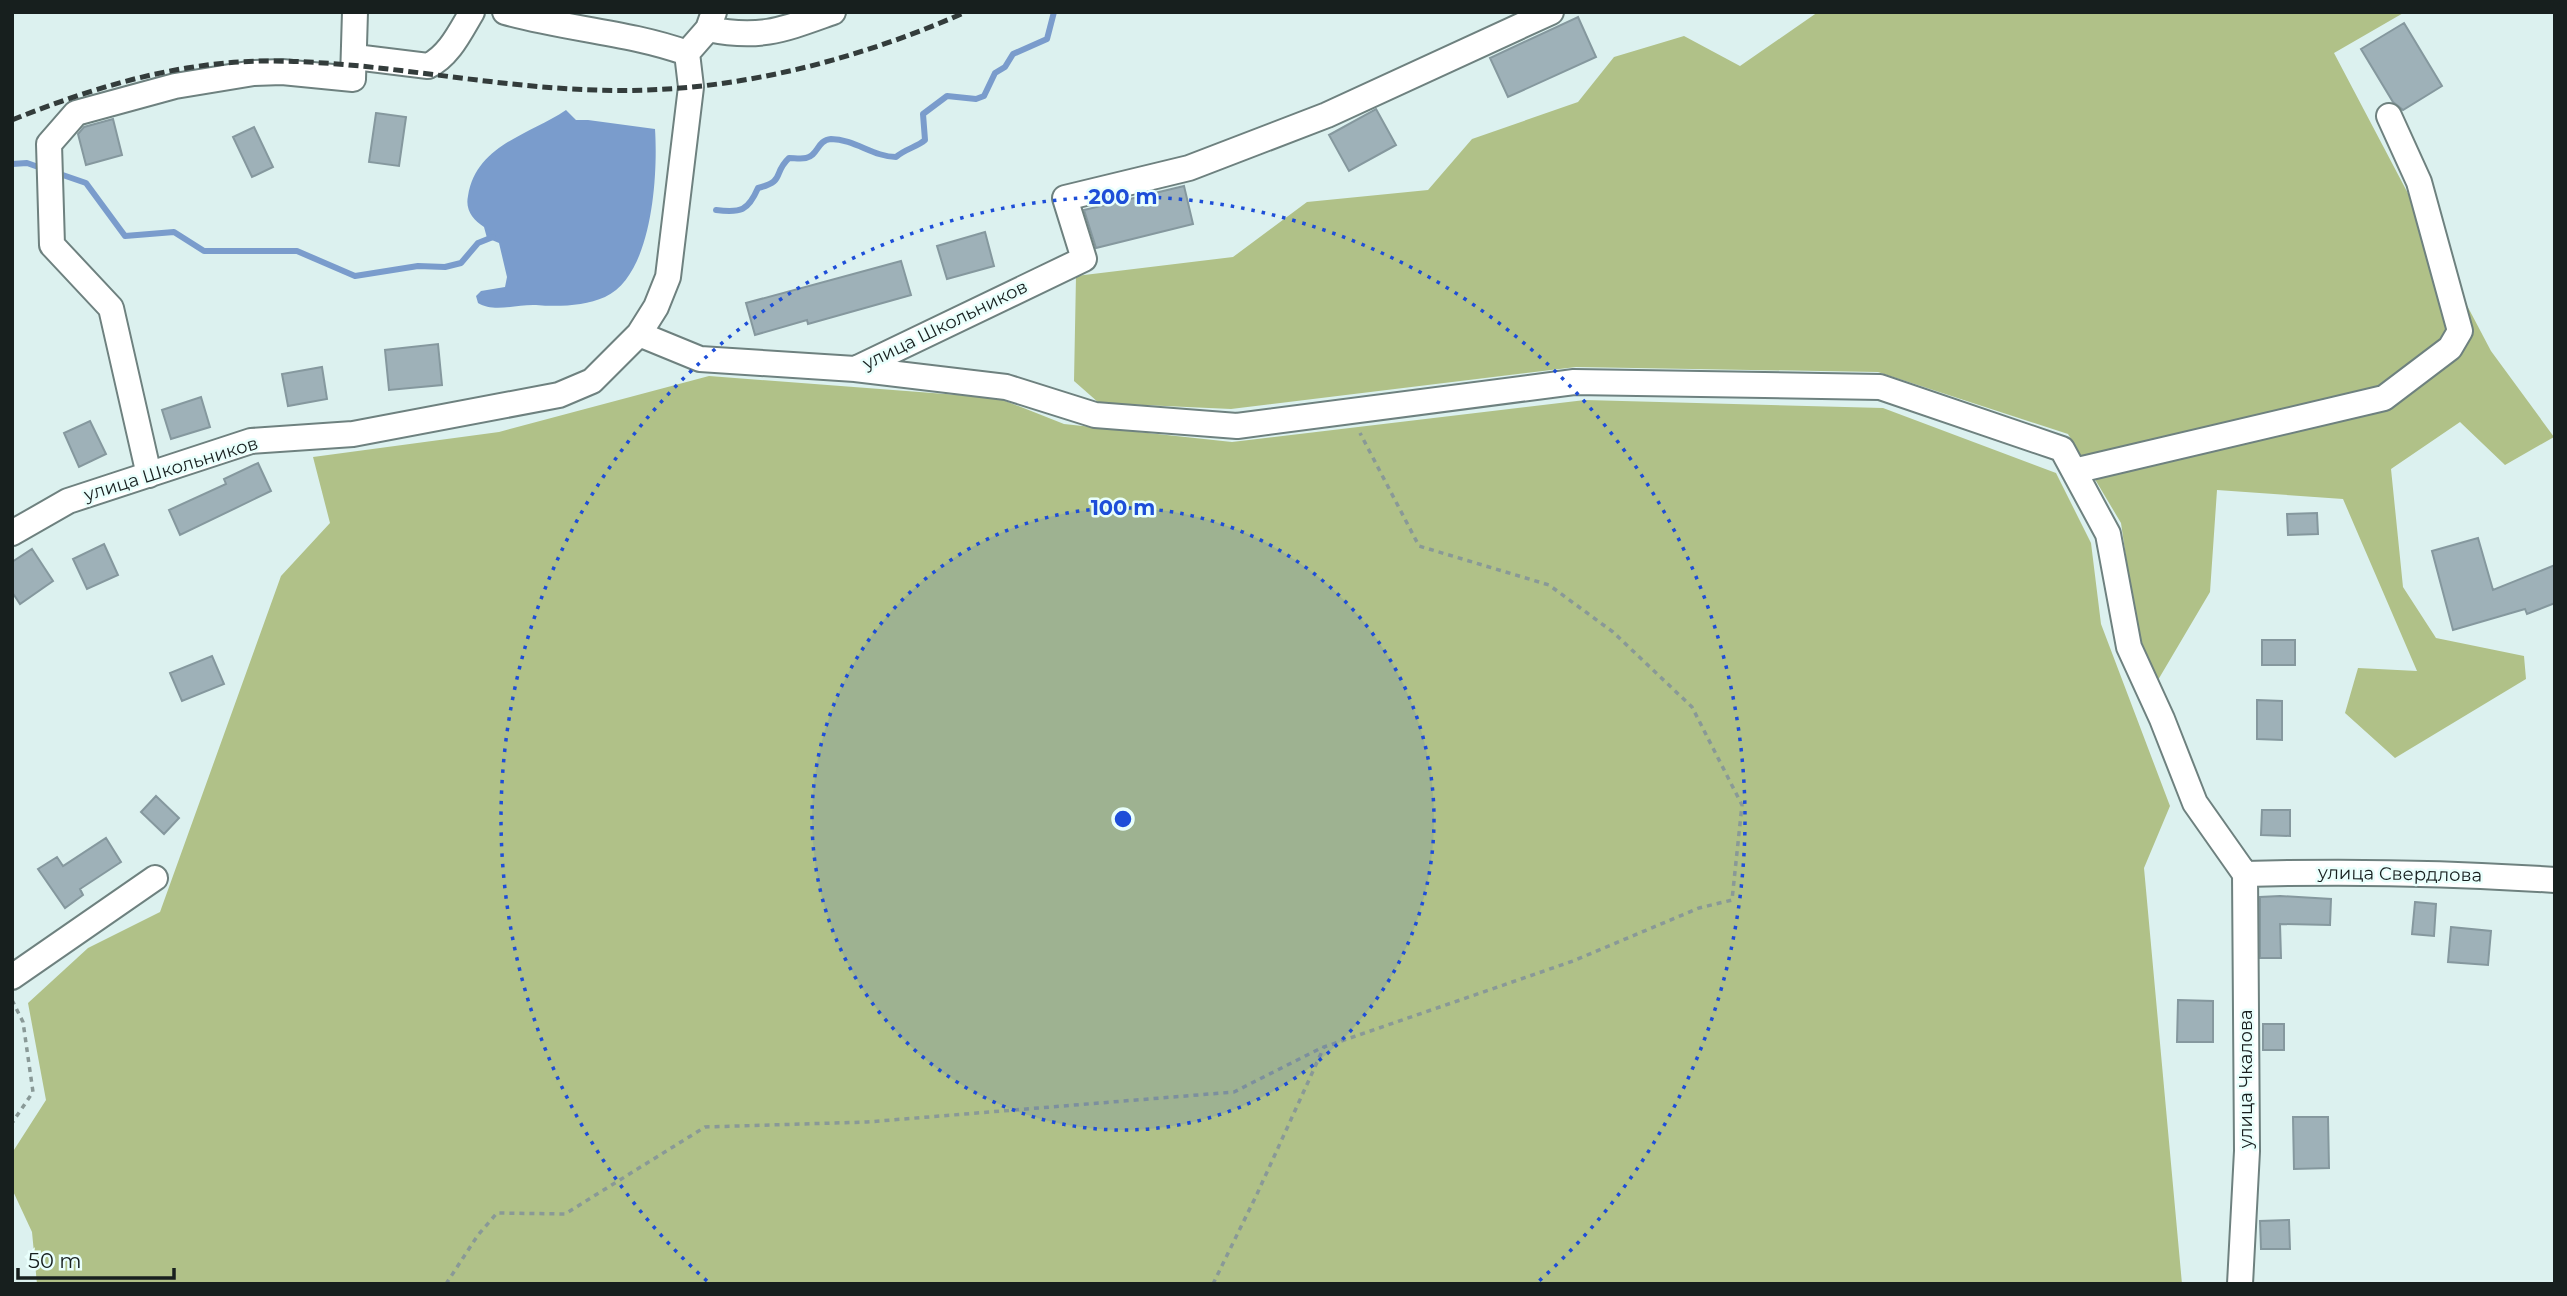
<svg xmlns="http://www.w3.org/2000/svg" width="2567" height="1296" font-family="Montserrat,sans-serif">
  <rect width="100%" height="100%" fill="#dcf1ef"/>
  <path fill="#b0c188" d="M1818 12H2405L2334 53 2491 351 2554 437 2505 465 2460 422 2391 469 2403 587 2436 638 2524 656 2526 679 2395 758 2345 713 2358 668 2417 671 2343 499 2217 490 2210 592 2158 680 2137 634 2121 523 2068 434 1878 372 1576 367 1231 409 1099 403 1074 381 1076 276 1233 257 1307 202 1428 190 1472 139 1578 102 1614 57 1684 36 1740 66Z
    M709 376 998 398 1064 424 1232 442 1585 400 1883 408 2056 473 2091 543 2101 624 2170 806 2144 868 2182 1284H37L32 1232 12 1189V1153L46 1100 28 1003 88 948 160 912 281 576 330 523 313 457 499 432Z"/>
  <path fill="#7a9ccc" d="M566 110 576 120H588L655 129C658 174 653 275 605 297 584 306 558 307 536 305 517 304 494 313 478 303L476 296 481 291 505 287 507 277 499 243 487 238 484 227C473 220 465 210 468 196 476 145 529 135 566 110Z"/>
  <g fill="none" stroke-linecap="round" stroke-linejoin="round">
    <path stroke="#7a9ccc" stroke-width="6" d="M12 164 27 163 44 169
      M54 172 86 183 125 236 174 232 204 251H297L355 276 418 266 445 267 461 263 478 243 493 237
      M716 210C741 213 748 211 758 188 786 181 772 174 789 158 794 158 801 159 806 158 818 156 817 140 831 139 854 139 874 157 896 157 905 149 917 147 925 140L923 114 947 96 976 99 984 96 995 73 1005 67 1013 54 1047 39 1054 12"/>
  </g>
  <path fill="#9eb1b8" stroke="#85989e" stroke-width="2" d="M1578 17 1596 57 1508 97 1490 58Z
    M2404 23 2442 86 2403 110 2393 102 2361 49Z
    M1376 109 1396 145 1349 171 1329 135Z
    M376 113 406 117 399 166 369 162Z
    M113 119 122 155 86 165 78 134 84 127Z
    M254 127 273 167 252 177 233 137Z
    M1184 186 1193 224 1096 248 1084 210Z
    M985 232 994 266 947 279 937 246Z
    M901 261 911 295 808 324 807 320 755 335 746 303Z
    M438 344 442 385 389 390 385 350Z
    M322 367 327 399 288 406 282 374Z
    M201 397 210 427 171 439 162 410Z
    M90 421 106 454 79 467 64 433Z
    M258 463 271 491 180 535 169 510 226 484 224 479Z
    M2317 513 2318 534 2288 535 2287 514Z
    M2478 538 2493 590 2555 565V603L2527 614 2525 609 2453 630 2432 551Z
    M104 544 118 575 87 589 73 559Z
    M32 549 53 581 20 604 12 592V562Z
    M2262 640H2295V665H2262Z
    M212 656 224 684 182 701 170 673Z
    M2257 700 2282 701V740L2257 739Z
    M156 796 179 818 164 834 141 812Z
    M2262 810H2290V836L2261 835Z
    M106 838 121 862 80 889 83 895 65 908 38 869 57 857 63 866Z
    M2280 896 2331 899 2330 925 2280 924 2281 958H2260V897Z
    M2415 902 2436 904 2434 936 2412 934Z
    M2451 927 2491 931 2488 965 2448 962Z
    M2178 1000 2213 1001V1042H2177Z
    M2263 1024H2284V1050H2263Z
    M2293 1117H2328L2329 1168 2294 1169Z
    M2289 1220 2290 1249H2261L2260 1221Z"/>
  <g fill="none" stroke-linecap="round" stroke-linejoin="round">
    <g stroke="#6e817f" stroke-width="28">
      <path id="minor" d="M505 12C565 29 628 32 687 53
        M708 29C761 40 785 29 833 12
        M355 57 428 66C449 56 460 32 472 12
        M639 334 700 359 855 369 1006 387 1095 415 1237 426 1574 382 1880 387 2062 449 2108 534 2129 647 2162 719 2195 803 2245 874
        M855 369 1084 259 1065 198 1189 168 1327 115 1551 12
        M2074 471 2384 398 2450 348 2460 331 2419 182 2389 116
        M149 475 111 308 52 245 49 144 76 113 175 86 254 73 282 72 353 79 355 12
        M12 533 68 501 251 441 353 434 559 395 592 381 639 334 656 307 668 277 691 87 687 53 708 29 714 12
        M2245 874C2348 871 2452 873 2555 880
        M12 977 155 878
        M2240 1284 2247 1151 2245 874"/>
    </g>
    <path stroke="#899997" stroke-width="3.5" stroke-dasharray="5 5" stroke-linecap="butt" d="M12 1000 23 1022 33 1092 12 1123
      M446 1284 478 1235 497 1213 565 1214 705 1127 867 1122 1234 1092 1323 1047
      M1213 1284 1257 1194 1324 1047 1573 961 1699 908 1732 900 1742 805 1692 707 1613 632 1549 585 1419 546 1360 433"/>
    <use href="#minor" stroke="#fff" stroke-width="24"/>
    <path stroke="#333c3b" stroke-width="5" stroke-dasharray="10 5" stroke-linecap="butt" d="M12 120C94 87 180 61 269 61 378 61 486 87 596 90 723 95 850 63 966 12"/>
  </g>
  <circle cx="1123" cy="819" r="311" fill="#1d4ed8" fill-opacity=".12"/>
  <g fill="none" stroke="#1d4ed8" stroke-width="3.5" stroke-dasharray="3.5 7">
    <circle cx="1123" cy="819" r="311"/>
    <path d="M707 1281A622 622 0 1 1 1539 1281"/>
  </g>
  <g text-anchor="middle" stroke-width="5" stroke-linejoin="round" paint-order="stroke">
    <g font-size="18" fill="#171f1e" stroke="#e9fffc">
      <text transform="translate(945 325) rotate(-26)" y="6">улица Школьников</text>
      <text transform="translate(171 469) rotate(-17)" y="6">улица Школьников</text>
      <text transform="translate(2400 874) rotate(1)" y="6">улица Свердлова</text>
      <text transform="translate(2246 1079) rotate(-90)" y="6">улица Чкалова</text>
    </g>
  </g>
  <circle cx="1123" cy="819" r="10" fill="#1d4ed8" stroke="#e9fffc" stroke-width="3.5"/>
  <g font-size="21" text-anchor="middle" font-weight="bold" fill="#1d4ed8" stroke="#e9fffc" stroke-width="5" stroke-linejoin="round" paint-order="stroke">
    <text x="1123" y="204">200 m</text>
    <text x="1123" y="515">100 m</text>
  </g>
  <rect width="2567" height="1296" fill="none" stroke="#171f1e" stroke-width="28"/>
  <path d="M18 1268v10h156v-10" fill="none" stroke="#171f1e" stroke-width="3.5"/>
  <text x="28" y="1268" font-size="21" fill="#171f1e" stroke="#e9fffc" stroke-width="5" paint-order="stroke">50 m</text>
</svg>
